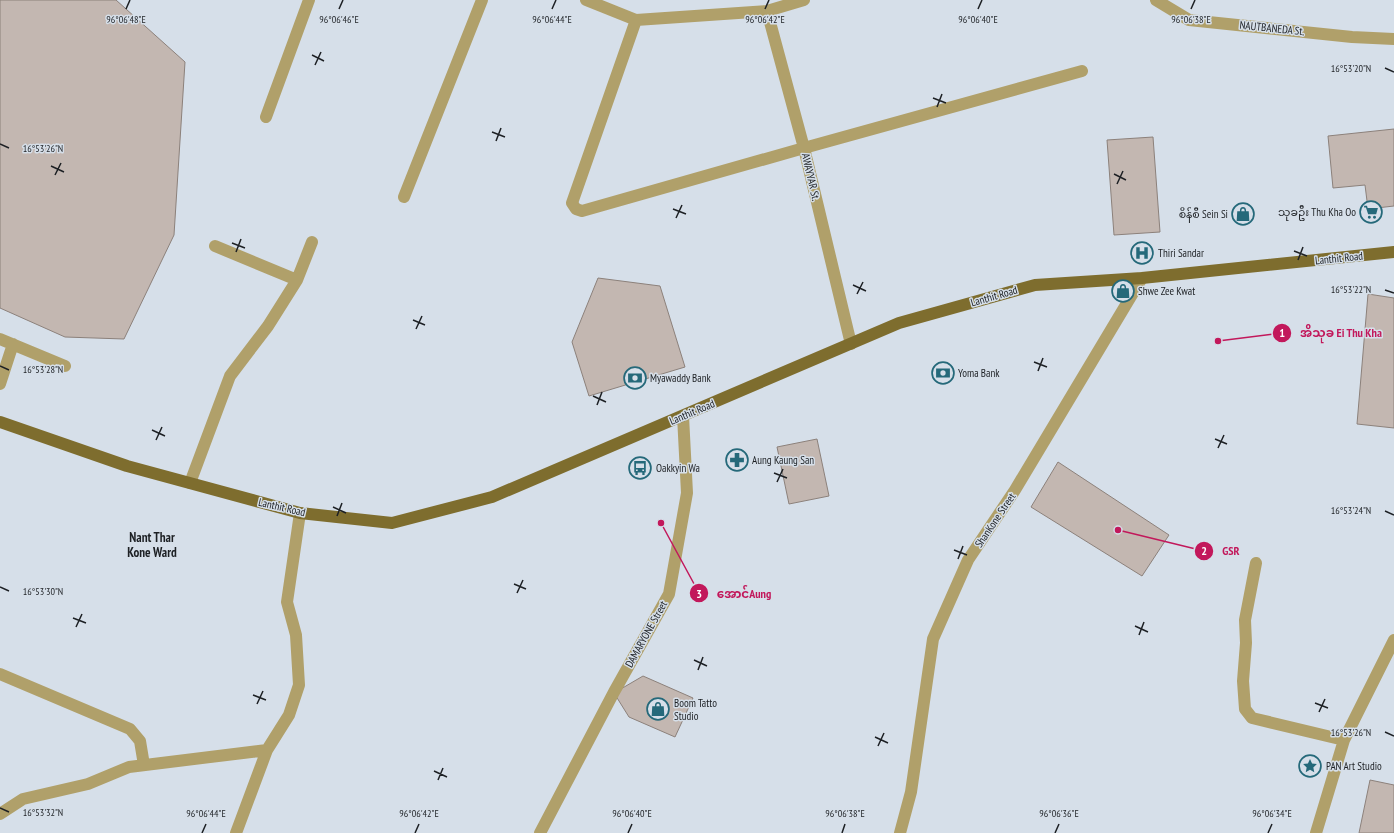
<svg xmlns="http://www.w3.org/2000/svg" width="1394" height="833" font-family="'PT Sans Narrow','Noto Sans Myanmar',sans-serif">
  <rect width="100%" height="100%" fill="#d6dfe9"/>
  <path fill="#c3b7b1" stroke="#8c817b" d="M0 0H116L185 62 174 235 124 339 65 337 0 308Z
    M1394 129V206L1368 209 1365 185 1333 188 1328 136Z
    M1153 137 1160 232 1114 235 1107 140Z
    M598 278 660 286 685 367 589 396 572 342Z
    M1368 294 1394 298V428L1357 424Z
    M817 439 829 496 789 504 777 447Z
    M1058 462 1169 535 1142 576 1031 507Z
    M643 676 693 698 675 737 629 717 614 693Z
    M1370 780 1394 785V833H1359Z"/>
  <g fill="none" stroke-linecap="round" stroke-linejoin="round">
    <path stroke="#b0a06a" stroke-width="12" d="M0 339 65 366
      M0 384 13 344"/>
    <path stroke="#b0a06a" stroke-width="12" d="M586 0 636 20 767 11 804 0
      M1156 0 1189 20 1352 37 1394 39
      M767 11 804 148 851 344
      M636 20 572 203 576 209 582 211 804 148 1082 71
      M266 117 309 0
      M404 197 482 0
      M215 246 297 280
      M190 483 230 376 268 326 297 280 312 242
      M1256 563 1245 620 1246 643 1243 681 1245 709 1252 718 1344 740
      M0 674 130 729 140 741 144 765
      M0 814 23 799 88 784 129 767 267 750
      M236 833 267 750 289 715 299 685 296 635 287 602 300 513
      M540 833 614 692 669 594 687 493 683 416
      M900 833 911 792 933 639 968 560 1015 490 1142 278
      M1316 833 1344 740 1394 640"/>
    <path stroke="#7e6d2e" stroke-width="12" d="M0 422 127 466 300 513 392 523 492 497 899 323 1035 285 1142 278 1394 252"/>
  </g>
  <path fill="none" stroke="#1d2024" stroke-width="1.5" d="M126 9 130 0M339 9 343 0M552 9 556 0M765 9 769 0M978 9 982 0M1191 9 1195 0M312 55 324 61M315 65 321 52M1385 68 1394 72M933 98 946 103M937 107 942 94M492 132 505 137M496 141 501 128M0 144 9 148M51 166 64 172M1114 174 1126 180M55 175 61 163M1117 184 1123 171M673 209 686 214M676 218 682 205M232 243 245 248M1294 251 1307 256M236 252 241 239M1298 260 1303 247M853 285 866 291M1385 290 1394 293M857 294 863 282M413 320 425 325M416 329 422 316M1034 362 1047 367M0 366 9 370M1038 371 1043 358M593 396 606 402M597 405 602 392M152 430 165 436M1215 439 1227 444M156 440 162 427M1218 448 1224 435M774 473 787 478M777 482 783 469M333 507 346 513M1385 511 1394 515M337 516 342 503M954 550 967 555M958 559 963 546M514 584 526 589M0 587 9 591M517 593 523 580M73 618 86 623M1135 626 1148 632M76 627 82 614M1139 635 1144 622M694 660 707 666M698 670 703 657M253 695 266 700M1315 703 1328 708M257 704 263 691M1319 712 1325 699M1385 732 1394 736M875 737 888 743M878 746 884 733M434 771 447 777M438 780 443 768M0 808 9 812M202 833 206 824M415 833 419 824M628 833 632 824M842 833 845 824M1055 833 1059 824M1268 833 1272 824"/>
  <defs>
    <g id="supermarket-ring" transform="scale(1.15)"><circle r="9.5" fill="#d6dfe9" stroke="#25697a" stroke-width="1.5"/><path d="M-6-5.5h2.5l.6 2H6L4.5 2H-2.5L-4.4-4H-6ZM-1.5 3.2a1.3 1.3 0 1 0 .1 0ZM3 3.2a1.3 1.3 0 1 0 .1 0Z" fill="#25697a"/></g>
    <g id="shop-ring" transform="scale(1.15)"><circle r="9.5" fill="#d6dfe9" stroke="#25697a" stroke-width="1.5"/><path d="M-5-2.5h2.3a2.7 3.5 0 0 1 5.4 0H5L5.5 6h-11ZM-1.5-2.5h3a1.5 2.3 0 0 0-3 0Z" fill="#25697a"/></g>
    <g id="hospital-ring" transform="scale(1.15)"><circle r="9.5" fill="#d6dfe9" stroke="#25697a" stroke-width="1.5"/><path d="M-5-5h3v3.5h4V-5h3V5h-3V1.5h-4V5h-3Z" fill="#25697a"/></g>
    <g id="bank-ring" transform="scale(1.15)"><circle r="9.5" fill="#d6dfe9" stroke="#25697a" stroke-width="1.5"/><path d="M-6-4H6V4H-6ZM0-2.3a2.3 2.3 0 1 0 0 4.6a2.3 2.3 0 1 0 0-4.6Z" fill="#25697a"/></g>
    <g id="pharmacy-ring" transform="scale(1.15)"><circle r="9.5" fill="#d6dfe9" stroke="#25697a" stroke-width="1.5"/><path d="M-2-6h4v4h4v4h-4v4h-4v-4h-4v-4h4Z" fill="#25697a"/></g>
    <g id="bus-ring" transform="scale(1.15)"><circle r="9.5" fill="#d6dfe9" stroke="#25697a" stroke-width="1.5"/><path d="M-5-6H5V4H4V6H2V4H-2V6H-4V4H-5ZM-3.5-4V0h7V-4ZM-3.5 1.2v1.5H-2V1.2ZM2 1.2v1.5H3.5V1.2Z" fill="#25697a"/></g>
    <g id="sight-ring" transform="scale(1.15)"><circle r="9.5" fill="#d6dfe9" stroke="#25697a" stroke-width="1.5"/><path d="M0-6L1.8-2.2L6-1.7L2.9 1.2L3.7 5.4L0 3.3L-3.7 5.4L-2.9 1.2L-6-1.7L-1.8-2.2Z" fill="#25697a"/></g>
  </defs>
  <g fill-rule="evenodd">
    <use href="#supermarket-ring" x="1371" y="212"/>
    <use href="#shop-ring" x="1243" y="214"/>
    <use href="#hospital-ring" x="1142" y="253"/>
    <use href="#shop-ring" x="1123" y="291"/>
    <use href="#bank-ring" x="943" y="373"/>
    <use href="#bank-ring" x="635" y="378"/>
    <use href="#pharmacy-ring" x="737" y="460"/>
    <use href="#bus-ring" x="640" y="468"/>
    <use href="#shop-ring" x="658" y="709"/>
    <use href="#sight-ring" x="1310" y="766"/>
  </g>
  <g text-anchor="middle" stroke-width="3" stroke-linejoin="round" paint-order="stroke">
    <g font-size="11" fill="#1d2024" stroke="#d6dfe9">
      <text transform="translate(1272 28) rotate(6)" y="4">NAUTBANEDA St.</text>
      <text transform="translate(811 177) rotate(77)" y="4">AWAYYAR St.</text>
      <text transform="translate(1339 258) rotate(-6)" y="4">Lanthit Road</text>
      <text transform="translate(994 296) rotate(-16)" y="4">Lanthit Road</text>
      <text transform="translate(692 412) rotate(-23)" y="4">Lanthit Road</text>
      <text transform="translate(282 507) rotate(13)" y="4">Lanthit Road</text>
      <text transform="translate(995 520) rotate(-56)" y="4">ShanKone Street</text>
      <text transform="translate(646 634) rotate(-61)" y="4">DAMARYONE Street</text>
    </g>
    <g font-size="11" fill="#1d2024" stroke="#d6dfe9" text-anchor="start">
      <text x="1356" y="216" text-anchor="end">သုခဦး Thu Kha Oo</text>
      <text x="1228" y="218" text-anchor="end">စိန်စီ Sein Si</text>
      <text x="1158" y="257">Thiri Sandar</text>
      <text x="1138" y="295">Shwe Zee Kwat</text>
      <text x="958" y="377">Yoma Bank</text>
      <text x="650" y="382">Myawaddy Bank</text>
      <text x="752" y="464">Aung Kaung San</text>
      <text x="656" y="472">Oakkyin Wa</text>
      <text x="674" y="707">Boom Tatto<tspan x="674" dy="13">Studio</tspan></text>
      <text x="1326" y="770">PAN Art Studio</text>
    </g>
    <g font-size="13" font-weight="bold" fill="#1d2024" stroke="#d6dfe9">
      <text x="152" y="542">Nant Thar<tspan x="152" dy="15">Kone Ward</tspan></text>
    </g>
  </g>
  <g font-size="10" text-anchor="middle" fill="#1d2024" stroke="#d6dfe9" stroke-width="3" stroke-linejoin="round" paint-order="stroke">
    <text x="126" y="23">96°06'48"E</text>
    <text x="339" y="23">96°06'46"E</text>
    <text x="552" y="23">96°06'44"E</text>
    <text x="765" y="23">96°06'42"E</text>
    <text x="978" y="23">96°06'40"E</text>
    <text x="1191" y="23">96°06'38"E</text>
    <text x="1351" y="72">16°53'20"N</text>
    <text x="43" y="152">16°53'26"N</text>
    <text x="1351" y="293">16°53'22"N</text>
    <text x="43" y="373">16°53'28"N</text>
    <text x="1351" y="514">16°53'24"N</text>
    <text x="43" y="595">16°53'30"N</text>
    <text x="1351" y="736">16°53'26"N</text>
    <text x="43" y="816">16°53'32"N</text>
    <text x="206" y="817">96°06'44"E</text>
    <text x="419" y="817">96°06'42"E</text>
    <text x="632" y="817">96°06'40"E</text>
    <text x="845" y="817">96°06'38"E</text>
    <text x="1059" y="817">96°06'36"E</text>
    <text x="1272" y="817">96°06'34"E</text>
  </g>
  <path fill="none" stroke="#c2185b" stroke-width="1.5" d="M1218 341L1282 333M1118 530L1204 551M661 523L699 593"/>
  <g fill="#c2185b" stroke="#d6dfe9" stroke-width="1.5">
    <circle cx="1218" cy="341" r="4"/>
    <circle cx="1118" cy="530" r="4"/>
    <circle cx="661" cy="523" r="4"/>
    <circle cx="1282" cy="333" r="10"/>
    <circle cx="1204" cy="551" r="10"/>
    <circle cx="699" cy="593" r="10"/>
  </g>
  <g font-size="12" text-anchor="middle" font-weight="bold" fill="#fff">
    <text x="1282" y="337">1</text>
    <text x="1204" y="555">2</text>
    <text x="699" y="598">3</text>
  </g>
  <g font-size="12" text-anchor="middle" font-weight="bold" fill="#c2185b" stroke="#d6dfe9" stroke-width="3" stroke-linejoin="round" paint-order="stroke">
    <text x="1341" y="337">အိသုခ Ei Thu Kha</text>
    <text x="1231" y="555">GSR</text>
    <text x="744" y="598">အောင်Aung</text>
  </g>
</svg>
